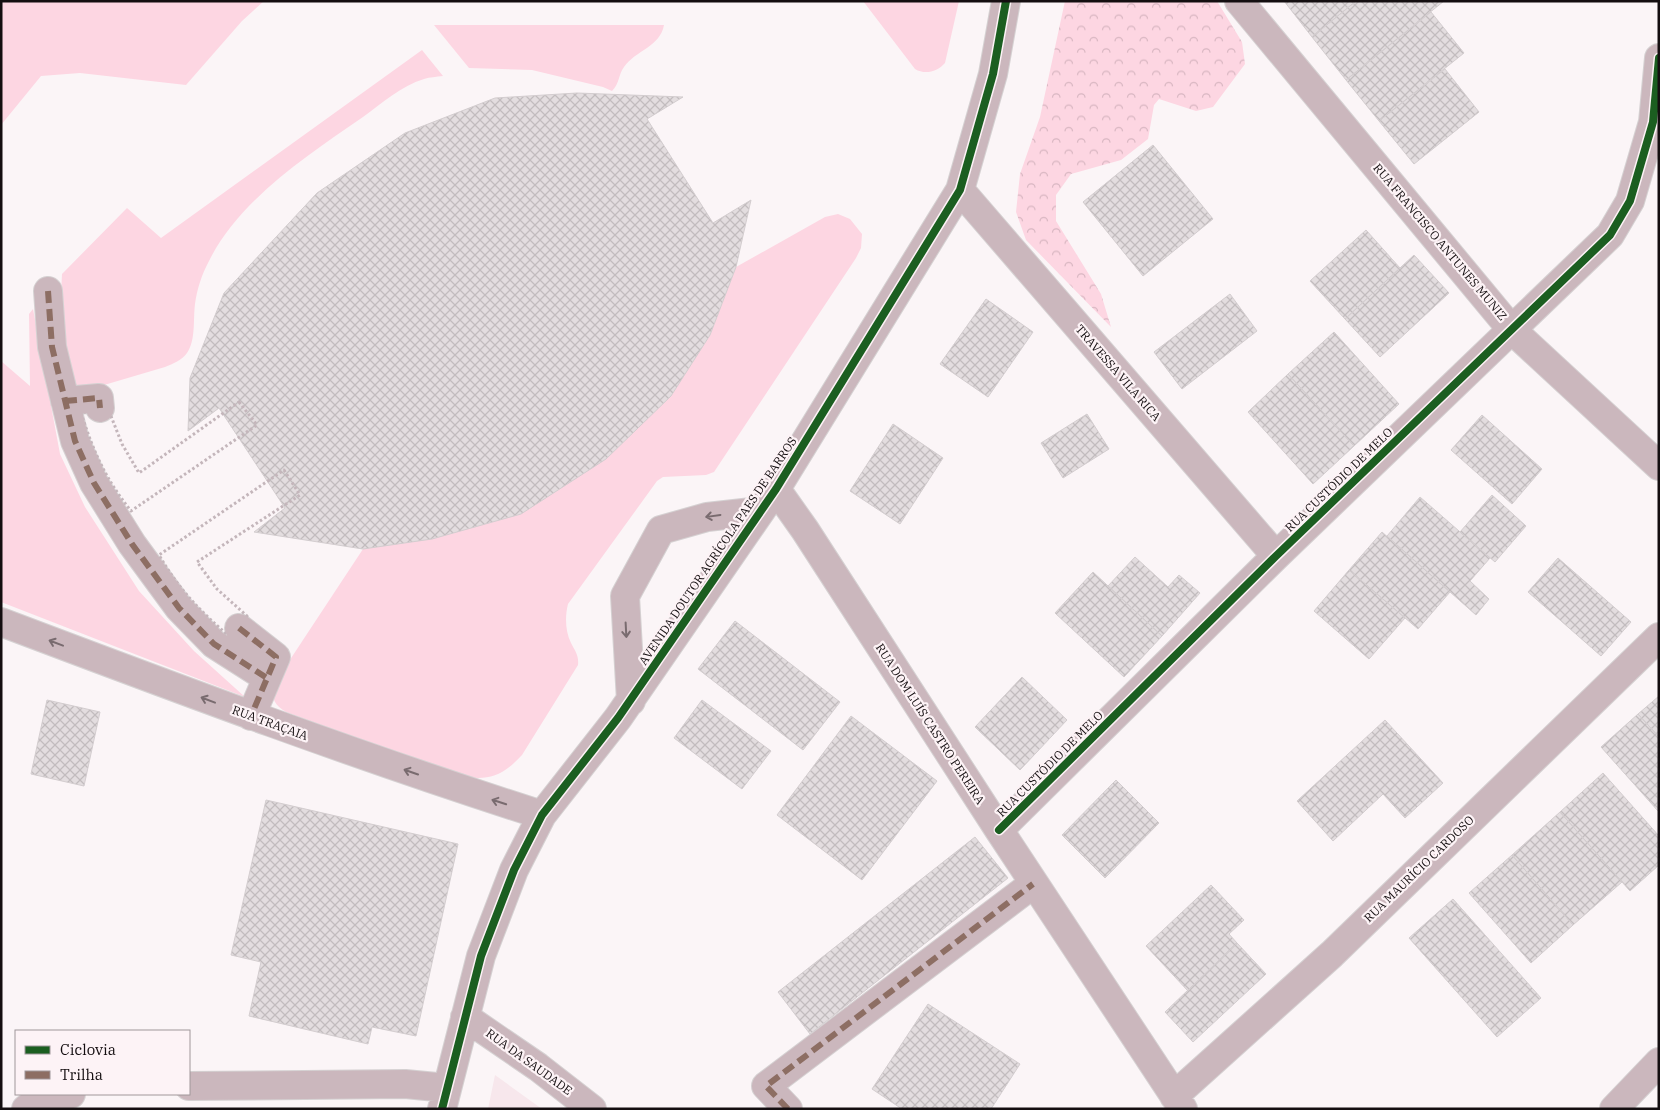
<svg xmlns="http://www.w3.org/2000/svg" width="1660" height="1110" font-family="'IBM Plex Serif',serif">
  <defs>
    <pattern id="forest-crowns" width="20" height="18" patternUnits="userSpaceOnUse" patternTransform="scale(1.25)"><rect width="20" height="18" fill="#fdd6e2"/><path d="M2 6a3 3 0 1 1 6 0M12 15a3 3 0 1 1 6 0" fill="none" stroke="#d8b6c1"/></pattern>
    <pattern id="building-cross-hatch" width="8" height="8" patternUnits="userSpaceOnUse" patternTransform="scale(1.25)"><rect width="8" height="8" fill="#e3dddf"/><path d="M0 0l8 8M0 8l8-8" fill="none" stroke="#c2bcbe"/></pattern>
  </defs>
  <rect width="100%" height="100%" fill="#fbf5f7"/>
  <path fill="#f7e7ec" d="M495 1075 542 1109H488Z"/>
  <path fill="#fdd6e2" d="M1 1H264L242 21 186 85 80 73 41 76 1 125Z
    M863 1H959L945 63C937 72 925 75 915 69Z
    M434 25H664C660 47 636 50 624 67 618 75 620 83 612 91L603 87 532 70 469 68Z
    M422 50 443 76C436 77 430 77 424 79 401 86 382 103 363 117 308 155 239 200 209 261 202 274 197 289 195 304 193 319 196 340 187 353 182 360 173 364 165 367L77 393 52 347 61 295 62 274 127 208 161 238Z
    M838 214 850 219 862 234 861 248 856 258 714 472 706 475 663 477 657 481 568 604C565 616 565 631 571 643 575 651 579 655 578 665L522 755C500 779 484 782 452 774L286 712C275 705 272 700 272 687L363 549 606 459 671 396 710 335 736 267 825 217Z
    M33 309 60 454 85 507 139 591 194 651 245 697 1 602V361L30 386 29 314Z"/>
  <path fill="url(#forest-crowns)" d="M1065 1H1217L1242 42 1245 64 1213 107 1196 111 1159 99 1154 105 1148 139 1121 160 1071 174 1056 195V221L1101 294 1111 327 1026 240 1016 212 1020 174 1040 117Z"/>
  <path fill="url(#building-cross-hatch)" stroke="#d3cdcf" d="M1284 1H1356L1312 37Z
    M1356 1H1444L1346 80 1312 37Z
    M1431 12 1464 53 1379 121 1346 80Z
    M1445 69 1479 112 1414 164 1379 121Z
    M577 93 683 97 647 119 713 223 751 200 736 267 710 335 671 396 606 459 521 514 432 539 363 549 254 532 285 508 219 408 188 431 190 378 224 293 317 193 405 133 495 98Z
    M1153 145 1213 219 1143 276 1083 202Z
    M1366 230 1400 268 1345 319 1310 281Z
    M1414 255 1449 293 1380 357 1345 319Z
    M1230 294 1257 331 1182 389 1154 352Z
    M986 299 1033 332 988 397 940 364Z
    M1334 332 1399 404 1354 446 1288 374Z
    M1288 374 1354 446 1313 484 1248 412Z
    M1087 414 1109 449 1063 478 1041 443Z
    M1482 415 1542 469 1512 504 1451 450Z
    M893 424 943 458 900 524 850 491Z
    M1492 495 1526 526 1495 562 1460 532Z
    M1420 497 1490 558 1470 581 1489 599 1476 615 1387 536Z
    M1382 532 1450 592 1418 629 1349 570Z
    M1135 557 1168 587 1179 575 1200 593 1162 636 1108 586Z
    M1558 558 1631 622 1601 656 1528 592Z
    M1349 570 1405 618 1369 659 1314 611Z
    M1093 572 1162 636 1124 677 1055 613Z
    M735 621 840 702 803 750 698 669Z
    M1022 677 1067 720 1020 770 975 727Z
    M1659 696V737L1638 714Z
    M47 700 100 712 84 786 31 774Z
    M702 700 771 751 742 789 674 738Z
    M1638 714 1659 737 1658 811 1601 747Z
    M851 716 937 781 862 880 777 815Z
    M1385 720 1443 783 1405 818 1383 794 1333 841 1297 801Z
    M1603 773 1659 836V865L1630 891 1560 812Z
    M1116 780 1159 823 1105 878 1062 835Z
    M266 800 458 844 416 1036 372 1027 368 1044 249 1016 261 962 231 955Z
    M1560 812 1622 882 1573 925 1512 855Z
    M975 837 1008 878 810 1034 778 992Z
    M1512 855 1573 925 1531 963 1469 893Z
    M1211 885 1244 920 1229 934 1237 943 1188 991 1146 946Z
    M1453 899 1541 998 1497 1037 1409 938Z
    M1237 943 1266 974 1193 1042 1165 1012Z
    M928 1004 1020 1064 991 1109H902L872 1089Z"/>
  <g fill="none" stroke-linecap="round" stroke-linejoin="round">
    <g stroke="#d5d1d2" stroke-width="30">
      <path id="minor" d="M1239 1 1512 330 1659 466
        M960 190 1276 556
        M48 291 52 347 75 441 94 483 132 544 179 608 214 644 267 678
        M65 401 99 398 100 408
        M776 489 805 530 999 830 1183 1109
        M1 622C181 690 360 757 542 815
        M239 628 276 657 251 716
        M631 701 625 596 661 530 707 517 761 511
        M999 830 1276 556 1610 235 1630 201 1653 122 1659 58
        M465 1017 538 1067 592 1109
        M189 1086 405 1084 447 1088
        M1174 1096 1332 954 1659 637
        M26 1109 30 1106 71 1094
        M442 1109 481 956 514 870 542 815 618 718 776 489 960 190 993 74 1006 1
        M788 1109 766 1086 1033 884
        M1614 1109 1659 1062"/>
    </g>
    <path stroke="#c4b6bb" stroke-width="3" stroke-dasharray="2.5 2.5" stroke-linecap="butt" d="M239 402 257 425 131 511C105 478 94 453 81 413L107 406 122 444 139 473Z
      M284 470 300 495 197 562 217 589 247 616 231 638C200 611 180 591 159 555Z"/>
    <use href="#minor" stroke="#cbb7bd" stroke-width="28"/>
    <path stroke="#8d6e63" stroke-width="6" stroke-dasharray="12 6" stroke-linecap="butt" d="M48 291 52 347 75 441 94 483 132 544 179 608 214 644 267 678
      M65 401 99 398 100 408
      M239 628 276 657 251 716
      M788 1109 766 1086 1033 884"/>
    <g stroke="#fdf3f6" stroke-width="11">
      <path id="cycleway" d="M999 830 1276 556 1610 235 1630 201 1653 122 1659 58
        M442 1109 481 956 514 870 542 815 618 718 776 489 960 190 993 74 1006 1"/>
    </g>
    <use href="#cycleway" stroke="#1b5e20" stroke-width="8"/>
  </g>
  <defs><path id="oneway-shaft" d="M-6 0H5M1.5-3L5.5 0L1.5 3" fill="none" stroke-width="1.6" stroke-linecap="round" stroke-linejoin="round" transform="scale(1.25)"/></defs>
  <g stroke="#796b6f">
    <use href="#oneway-shaft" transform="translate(713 516) rotate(172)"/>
    <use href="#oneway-shaft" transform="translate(626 630) rotate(87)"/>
    <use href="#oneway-shaft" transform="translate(56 643) rotate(-159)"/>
    <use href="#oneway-shaft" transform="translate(208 700) rotate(-159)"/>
    <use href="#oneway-shaft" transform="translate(411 772) rotate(-161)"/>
    <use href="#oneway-shaft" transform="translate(499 802) rotate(-162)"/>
  </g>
  <g text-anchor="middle" stroke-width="4.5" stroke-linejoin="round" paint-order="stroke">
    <g font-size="12" fill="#140e10" stroke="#fdf3f6">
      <text transform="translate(1440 242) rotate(50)" y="4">RUA FRANCISCO ANTUNES MUNIZ</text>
      <text transform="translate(1118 373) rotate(49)" y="4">TRAVESSA VILA RICA</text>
      <text transform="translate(1339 480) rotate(-44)" y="4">RUA CUSTÓDIO DE MELO</text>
      <text transform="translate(718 551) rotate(-56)" y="4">AVENIDA DOUTOR AGRÍCOLA PAES DE BARROS</text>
      <text transform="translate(270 723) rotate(20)" y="4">RUA TRAÇAIA</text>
      <text transform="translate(930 724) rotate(57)" y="4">RUA DOM LUÍS CASTRO PEREIRA</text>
      <text transform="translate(1050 764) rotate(-45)" y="4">RUA CUSTÓDIO DE MELO</text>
      <text transform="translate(1419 869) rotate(-44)" y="4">RUA MAURÍCIO CARDOSO</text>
      <text transform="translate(529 1062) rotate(36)" y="4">RUA DA SAUDADE</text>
    </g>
  </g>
  <rect width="1660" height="1110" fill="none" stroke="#140e10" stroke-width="5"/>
  <rect x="15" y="1030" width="175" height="65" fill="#fdf3f6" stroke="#a0979a"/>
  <rect x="25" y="1046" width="25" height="8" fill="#1b5e20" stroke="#a0979a"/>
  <text x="60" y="1055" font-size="15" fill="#140e10">Ciclovia</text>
  <rect x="25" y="1071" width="25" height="8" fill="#8d6e63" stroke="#a0979a"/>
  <text x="60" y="1080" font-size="15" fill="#140e10">Trilha</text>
</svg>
